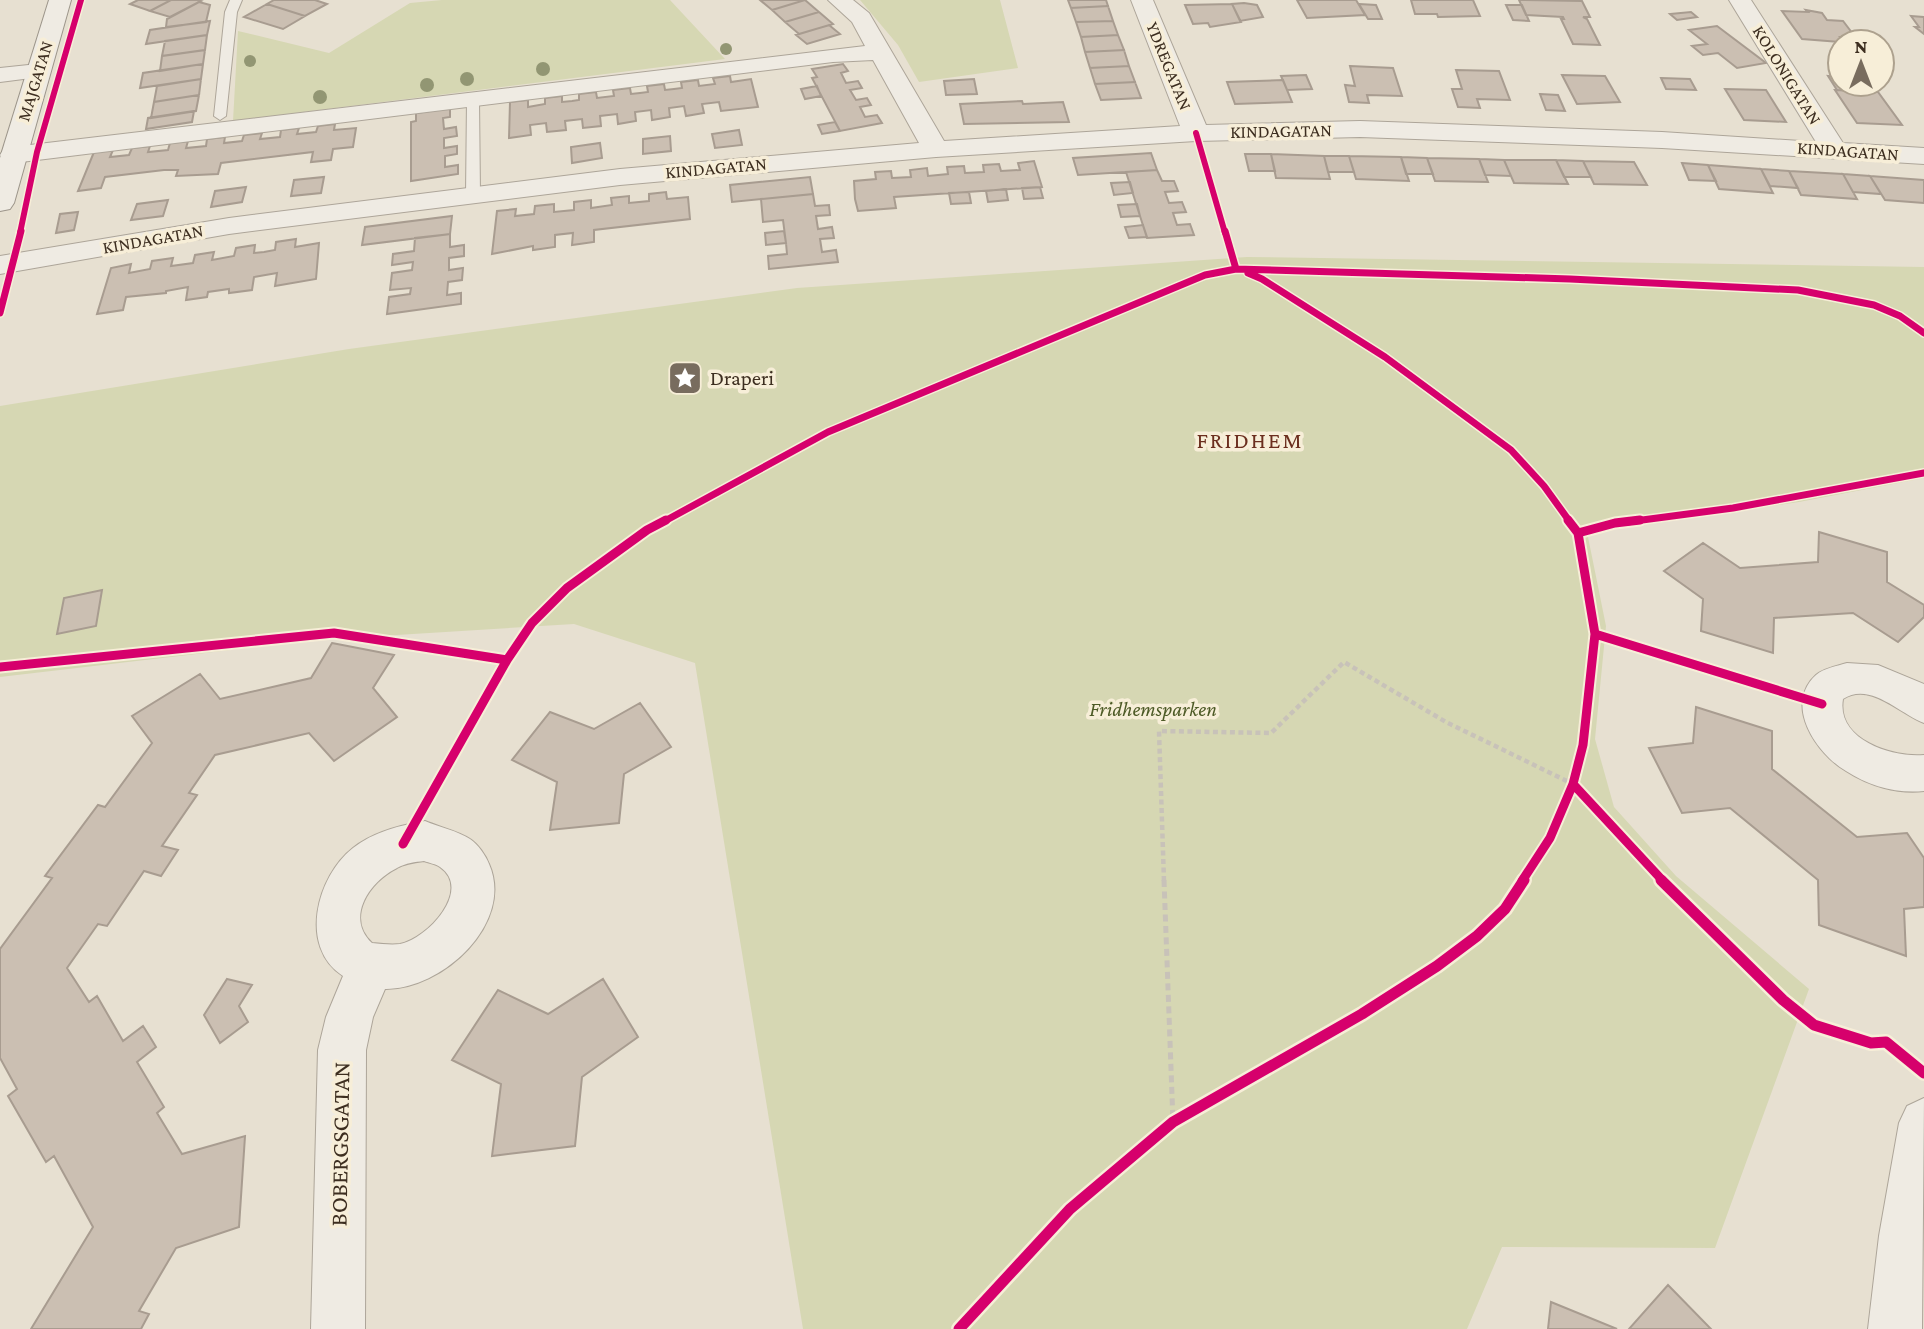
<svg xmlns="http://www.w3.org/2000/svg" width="1924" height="1329" font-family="'Crimson Pro',serif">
  <rect width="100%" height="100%" fill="#e7e0d1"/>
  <path fill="#d6d7b3" d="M442 0H670L725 59 233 121 238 31 329 53 410 3Z
    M860 0H1000L1018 68 919 82 898 45Z
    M1247 257 1924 267V478L1799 502 1587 532 1606 626 1595 739 1614 807 1676 876 1809 989 1715 1248 1502 1247 1467 1329H803L695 663 574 624 316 640 0 677V406L349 349 797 288Z"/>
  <path fill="#cbbfb2" stroke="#a89c90" stroke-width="2" d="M138 0H171L150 11 130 4Z
    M171 0H197L201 1 170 17 150 11Z
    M274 0H315L327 4 305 16 267 4Z
    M760 0H805L772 10Z
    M805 0 819 12 785 22 772 10Z
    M1068 0H1106L1108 6 1071 8Z
    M1297 0H1356L1365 15 1307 18Z
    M1411 0H1473L1480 16 1438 17 1437 14H1415Z
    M1519 0 1582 1 1590 17H1583L1587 19 1600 45 1573 44 1561 19H1564L1563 17 1526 15Z
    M199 2 210 5 206 22 166 27 167 19Z
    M1244 3 1257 5 1263 17 1240 21 1232 4Z
    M267 4 305 16 283 29 244 17Z
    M1232 4 1241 22 1210 27 1208 23 1193 24 1185 5Z
    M1359 4 1376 5 1382 19H1368Z
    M1506 5H1522L1529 21 1513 20Z
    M1108 6 1113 21 1076 22 1071 8Z
    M1806 10 1822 13 1827 20 1843 21 1856 38 1840 37 1843 42H1840L1802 39 1782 11 1808 12Z
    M819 12 833 24 799 34 785 22Z
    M1691 12 1697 17 1677 20 1670 14Z
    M1911 16 1924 17V34L1915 27H1919Z
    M210 21 207 35 146 44 150 30Z
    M1113 21 1118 35 1081 37 1076 22Z
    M829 25 840 34 807 44 796 35Z
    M1717 26 1766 63 1737 68 1718 53 1703 55 1692 46 1707 44 1689 30Z
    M207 35 205 50 162 56 165 41Z
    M1118 35 1124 50 1085 52 1081 37Z
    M205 50 203 64 160 71 162 56Z
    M1124 50 1129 66 1090 68 1085 52Z
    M203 64 201 79 140 88 143 73Z
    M843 64 848 71 841 73 846 83 858 81 862 88 850 90 856 100 867 98 871 105 860 107 865 117 877 115 882 123 840 131 812 78 817 77 812 69Z
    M1129 66 1135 82 1095 84 1090 68Z
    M1350 66 1393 68 1402 96 1367 95 1369 103 1349 102 1345 85 1355 86Z
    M1456 70 1499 71 1510 100 1477 99 1480 108 1458 107 1452 89H1462Z
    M1306 75 1312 89 1287 90 1281 76Z
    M1562 75 1605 76 1620 102 1577 104Z
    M730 76 731 82 751 79 758 107 721 111 719 102 702 104 704 113 686 116 684 106 669 108 670 117 652 120 651 110 635 112 636 121 618 124 617 114 600 116 601 126 583 128 582 119 565 121 566 130 547 132 546 123 530 125 531 135 509 138 510 102 528 100V107L545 104V98L562 96V102L572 101 579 100V94L596 92 597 98 614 96 613 90 630 88 631 94 640 93 648 92 647 86 664 84 665 90 674 89 682 88 681 82 698 80 699 86 715 84 713 78Z
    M1828 76 1840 77V84H1862L1867 92 1837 90Z
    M1661 78 1690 79 1696 90 1666 89Z
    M201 79 199 95 154 102 157 86Z
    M974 79 977 94 946 95 944 81Z
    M1283 80 1292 102 1235 104 1227 82Z
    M1135 82 1141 98 1101 100 1095 84Z
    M817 86 821 96 805 99 801 89Z
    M1725 89 1766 90 1786 122 1744 120Z
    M1835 90 1878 92 1902 125 1857 123Z
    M1540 94 1558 95 1565 111 1546 110Z
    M199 95 196 111 151 118 154 102Z
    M1022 101 1023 104 1063 102 1069 122 964 124 960 104Z
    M450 108V117L443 118 444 129 456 127 457 136 444 138V148L457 146V154L445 156V167L458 165V174L411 181V122L416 121V113Z
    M194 111 192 122 146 129 148 118Z
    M835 122 840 131 822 134 818 125Z
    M335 124 334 130 356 128 353 147 333 149 331 160 311 162 313 152 221 163 218 174 176 176 178 170H164L105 177 101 188 78 191 94 152 113 150 110 157 129 155 132 148 150 146 148 152 168 150 170 143 188 141 186 148 206 146 207 139 225 137 224 143 242 141 244 135 262 133 260 139 280 137 281 130 299 128 297 134 316 132 318 126Z
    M739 130 742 145 715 148 712 134Z
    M670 136 671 151 643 154V139Z
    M600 143 602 158 572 163 571 147Z
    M1151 153 1157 170 1078 175 1073 158Z
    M1245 154H1271L1275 171H1249Z
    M1271 154 1324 156 1330 179 1276 178Z
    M1324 156H1349L1354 172H1328Z
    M1349 156 1401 157 1409 181 1356 179Z
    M1401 157 1427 158 1433 174H1406Z
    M1427 158 1479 159 1488 182 1435 181Z
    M1479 159 1504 160 1511 176 1485 175Z
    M1504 160H1556L1568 184 1514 183Z
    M1556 160 1583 161 1591 177H1564Z
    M1034 161 1042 187 894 197 896 208 858 211 855 199 854 181 876 179 875 172 891 171 892 178 911 177 910 170 927 168 928 176 948 174 947 167 964 166 965 173 984 172 983 165 999 164 1001 171 1020 170 1018 163Z
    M1583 161 1634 162 1647 185 1594 184Z
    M1682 163 1708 165 1716 181 1689 180Z
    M1708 165 1761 169 1773 193 1719 189Z
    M1761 169 1789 171 1798 188 1770 186Z
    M1157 170 1162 181H1174L1178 191 1165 192 1169 203 1182 202 1186 212 1173 213 1177 225 1190 224 1194 235 1147 238 1126 172Z
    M1789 171 1843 174 1857 199 1801 195Z
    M1843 174 1870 176 1881 194 1853 192Z
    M1870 176 1924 180V203L1885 200Z
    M324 177 321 193 291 196 294 180Z
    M810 177 813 194 732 202 730 185Z
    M1130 182 1133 193 1114 195 1111 183Z
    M246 187 242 202 211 207 215 191Z
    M1040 187 1043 198 1024 199 1022 188Z
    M1006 189 1008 200 988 202 986 191Z
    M666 192 667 199 688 197 690 219 594 230V242L572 245 573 233 555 235V247L533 250V246L492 254 497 211 516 209 515 216 534 214 535 206 554 204V212L574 210V202L591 200V208L612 205 611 198 629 196V203L649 201V194Z
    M969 192 971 203 951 204 949 193Z
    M813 194 815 206 829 205 830 215 816 216 818 229 832 227 834 238 820 239 822 252 836 250 838 262 769 269 768 256 787 254 786 243 783 220 763 222 761 199Z
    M168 200 163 216 131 220 137 204Z
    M1137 204 1140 216 1121 217 1118 205Z
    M78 212 74 230 56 233 60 214Z
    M452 216 450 234 362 245 365 227Z
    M1143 225 1147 237 1129 238 1125 227Z
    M784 231 786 243 766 245 765 233Z
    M450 234V247L464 245V256L449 258V270L463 268 462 280 448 282 447 295 461 293V304L387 314 389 297 410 294 411 288 390 290 392 273 412 270 413 262 392 265 393 254 414 251 415 238Z
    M296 239 295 247 319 243 316 279 275 286 277 273 254 277 252 290 229 293V289L208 292 207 297 186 300 188 287 166 291V293L126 297 123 310 97 314 111 268 131 264 129 273 150 269 152 261 173 258 171 266 193 263 195 255 214 252 212 260 234 256 236 248 255 245 254 253 264 252 275 250 276 242Z
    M1819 532 1887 552V582L1924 605V617L1898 642 1853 613 1774 618 1773 653 1701 631 1703 599 1664 571 1703 543 1740 568 1818 562Z
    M102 590 96 626 57 634 64 598Z
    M332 643 394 655 373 688 397 717 334 761 309 733 215 755 189 793 197 795 162 846 178 850 161 876 144 871 107 926 98 924 67 968 89 1002 97 996 123 1041 143 1026 150 1037 156 1047 137 1062 164 1107 157 1113 182 1154 245 1136 239 1227 176 1248 139 1311 149 1314 141 1329H31L93 1227 54 1156 46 1162 8 1096 17 1089 0 1058V949L52 878 45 876 98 805 105 807 152 743 132 716 200 674 220 699 311 678Z
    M640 703 671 747 624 774 619 823 550 830 557 782 512 760 550 712 594 729Z
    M1696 707 1772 731V769L1857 837 1907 833 1924 858V907L1904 909 1906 956 1819 925 1818 880 1730 808 1682 813 1649 748 1693 743Z
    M227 979 252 985 239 1006 248 1022 220 1043 204 1015Z
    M603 979 638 1037 582 1077 575 1146 492 1156 501 1084 452 1060 498 990 548 1014Z
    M1668 1285 1711 1329H1629Z
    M1551 1302 1617 1329H1548Z"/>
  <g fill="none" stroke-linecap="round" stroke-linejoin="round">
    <g stroke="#ada599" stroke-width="2">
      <path id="lane" d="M230 0H242L237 12 226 116 220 120 214 116 225 12Z
        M473 95 479 99 480 195 473 199 466 195 467 99Z"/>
    </g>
    <g stroke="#ada599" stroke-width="2">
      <path id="street" d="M828 0H853L869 13 944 141 1180 126 1131 0H1153L1206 125 1360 121 1662 132 1816 142 1729 0H1751L1843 143 1924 148V164L1662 148 1360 137 1196 141 936 157 620 185 229 234 0 274V256L229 218 620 169 919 143 873 60 833 62 13 163 4 161 0 155 4 149 13 147 865 46 852 22Z
        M38 64 47 66 50 71 47 76 0 82V68Z
        M1847 663 1878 665 1924 684V723C1900 714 1870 681 1843 699 1836 740 1893 758 1924 755V791C1897 794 1869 786 1846 771 1817 754 1783 705 1816 675 1824 668 1837 666 1847 663Z
        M425 821C439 827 458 831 470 839 478 844 486 856 489 864 515 923 442 990 385 989L373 1017 366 1050 365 1329H311L318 1050 326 1017 343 976C298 947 317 876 353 848 373 832 401 825 425 821ZM424 861C429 863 436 864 440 867 473 890 427 939 400 944 392 945 381 944 372 943 345 918 369 882 397 868 406 863 415 862 424 861Z
        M1924 1098 1922 1329H1868L1879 1236 1899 1123 1907 1106Z"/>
    </g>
    <g stroke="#9c958a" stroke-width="2">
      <path id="secondary" d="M49 0H71L14 203 10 209 0 211V158Z"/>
    </g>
    <path stroke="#c8c2b9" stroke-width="4.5" stroke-dasharray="5 3.5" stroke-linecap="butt" d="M1164 881 1159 731 1271 733 1344 662 1446 722 1573 784"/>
    <path stroke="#c8c2b9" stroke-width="5" stroke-dasharray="7 4.5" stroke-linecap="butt" d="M1164 880 1173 1122"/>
    <use href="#lane" fill="#efebe3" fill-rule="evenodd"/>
    <use href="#street" fill="#efebe3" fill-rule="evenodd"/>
    <use href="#secondary" fill="#efebe3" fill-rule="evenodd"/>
    <g stroke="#f7eed8" stroke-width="9">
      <path id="cycleway-far3" d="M1196 133 1225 233
        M20 233 37 152 81 0"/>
    </g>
    <g stroke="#f7eed8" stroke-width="10">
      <path id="cycleway-far2" d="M1225 231 1236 269
        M1248 273 1262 279 1385 357 1511 450 1544 486 1570 522
        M0 313 21 231
        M663 522 828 432 1205 275 1236 269 1570 279 1798 290 1874 305 1900 316 1924 333
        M1627 522 1733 508 1924 473"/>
    </g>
    <g stroke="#f7eed8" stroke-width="13">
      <path id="cycleway-far1" d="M1578 533 1615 523 1640 520
        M1595 634 1822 704
        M0 667 334 633 507 660
        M1573 784 1663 881
        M403 844 507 660 532 623 567 588 647 530 666 520
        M1522 881 1550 838 1573 784 1583 745 1595 634 1578 533 1568 520"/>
    </g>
    <g stroke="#f7eed8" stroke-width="16">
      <path id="cycleway" d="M1661 880 1783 1000 1814 1025 1871 1043 1886 1042 1924 1073
        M959 1329 1070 1209 1173 1122 1362 1014 1437 966 1477 936 1505 909 1524 880"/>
    </g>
    <use href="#cycleway-far3" stroke="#d6006c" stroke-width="6"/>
    <use href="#cycleway-far2" stroke="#d6006c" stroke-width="7"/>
    <use href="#cycleway-far1" stroke="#d6006c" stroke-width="9"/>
    <use href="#cycleway" stroke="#d6006c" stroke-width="11"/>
  </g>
  <g fill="#929673">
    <circle cx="726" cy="49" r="6"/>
    <circle cx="250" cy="61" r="6"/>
    <circle cx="543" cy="69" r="7"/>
    <circle cx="467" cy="79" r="7"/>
    <circle cx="427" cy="85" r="7"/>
    <circle cx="320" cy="97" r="7"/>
  </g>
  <defs>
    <g id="sight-square" transform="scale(1.75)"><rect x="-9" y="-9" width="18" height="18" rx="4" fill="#786c5e" stroke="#f7eed8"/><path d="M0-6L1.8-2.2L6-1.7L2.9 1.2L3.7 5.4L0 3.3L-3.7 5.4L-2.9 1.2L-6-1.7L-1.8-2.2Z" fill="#fff"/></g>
  </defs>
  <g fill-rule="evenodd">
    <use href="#sight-square" x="685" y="378"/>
  </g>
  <g text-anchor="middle" stroke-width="7" stroke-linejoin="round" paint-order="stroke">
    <g font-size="18" fill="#3d2e20" stroke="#f7eed8">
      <text transform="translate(1169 66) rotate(68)" y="6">YDREGATAN</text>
      <text transform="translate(1787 75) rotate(58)" y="6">KOLONIGATAN</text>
      <text transform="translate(35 81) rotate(-73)" y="6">MAJGATAN</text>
      <text transform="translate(1281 131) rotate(-1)" y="6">KINDAGATAN</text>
      <text transform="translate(1848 151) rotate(4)" y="6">KINDAGATAN</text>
      <text transform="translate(716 168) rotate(-5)" y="6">KINDAGATAN</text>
      <text transform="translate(153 239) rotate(-10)" y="6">KINDAGATAN</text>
    </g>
    <g font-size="21" fill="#3d2e20" stroke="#f7eed8" text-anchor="start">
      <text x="710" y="385">Draperi</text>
    </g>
    <g font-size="21" font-style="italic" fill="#4d5a26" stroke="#f7eed8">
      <text x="1153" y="716">Fridhemsparken</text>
    </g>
    <g font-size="23" letter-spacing="2" fill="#6b2e1e" stroke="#f7eed8">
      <text x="1250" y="448">FRIDHEM</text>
    </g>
    <g font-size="24" fill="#3d2e20" stroke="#f7eed8">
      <text transform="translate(340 1144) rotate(-89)" y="8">BOBERGSGATAN</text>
    </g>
  </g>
  <g transform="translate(1861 63)"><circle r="33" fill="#f7eed8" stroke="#ada18e" stroke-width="2"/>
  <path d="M0-5L12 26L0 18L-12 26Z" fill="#786c5e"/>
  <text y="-10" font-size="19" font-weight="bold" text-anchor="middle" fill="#3d2e20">N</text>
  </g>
</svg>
